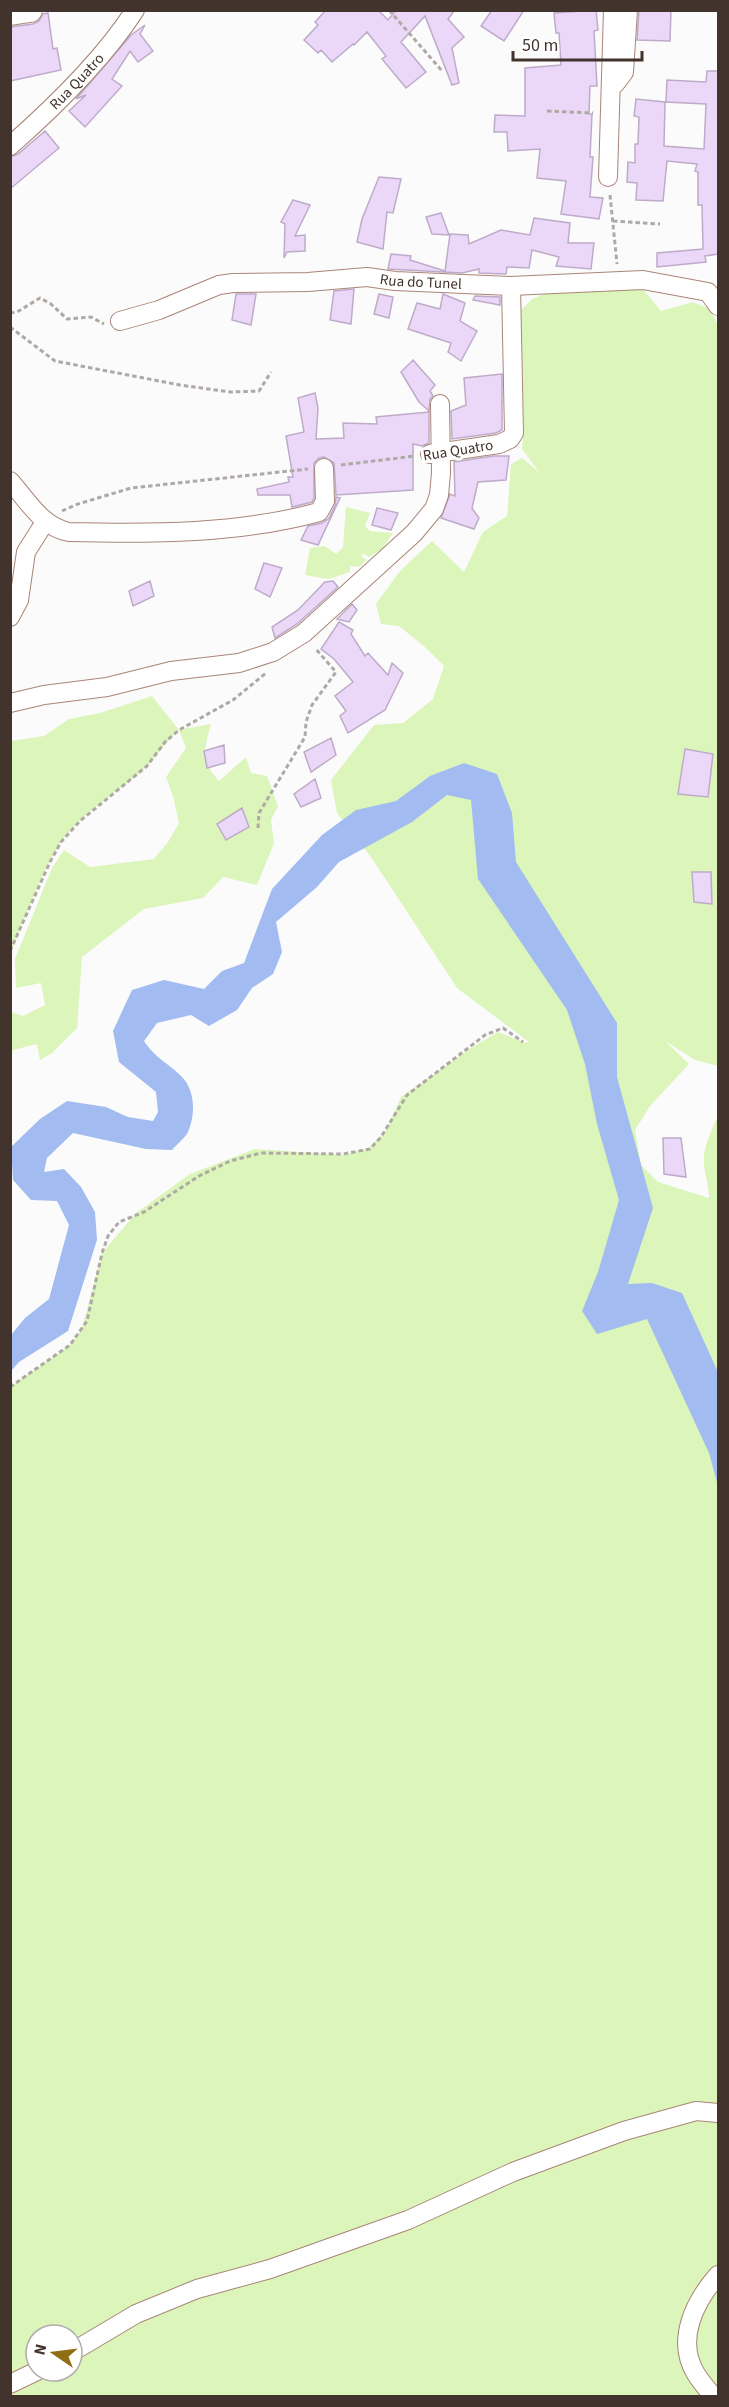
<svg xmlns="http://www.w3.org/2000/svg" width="729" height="2407" font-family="'Source Sans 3',sans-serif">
  <rect width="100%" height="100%" fill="#fbfbfb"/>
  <path fill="#dcf5ba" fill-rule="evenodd" d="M643 289 661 311 693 302 710 309 718 325V1066L695 1060 665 1041 689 1064 650 1106 635 1130 641 1165 658 1182 709 1198C709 1186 705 1176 704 1164 702 1149 712 1129 718 1116V2396H11L10 1387 70 1345 82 1328 102 1253 136 1213 190 1174 255 1149 344 1155 369 1148 386 1130 401 1097 471 1048 498 1032 523 1042H529L457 988 373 860 337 813 331 780 374 725 403 723 433 699 444 666 426 648 399 626 381 624 376 604 400 571 432 541 464 572 483 532 507 516 511 464 522 458 539 472 522 449 524 425 521 310 532 299 552 291ZM36 2335H72V2371H36Z
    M346 507 370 513 365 526 370 531 393 533 382 549 369 557 363 553 362 557 367 560 359 567 350 566V572L329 579 305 575 310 548 325 546 336 554 343 547Z
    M152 696 179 730 211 724C204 750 200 760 219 781L246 757 251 773 267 776 278 806 271 820 274 843 257 885 223 877 203 898 144 909 82 957 77 1028 52 1053 40 1060 37 1044 13 1050 11 1059V1012L23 1016 45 1005 41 983 16 988 15 959 52 868 64 850 90 867 154 859 168 842 179 823 173 796 166 777 186 748 179 730C166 742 157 756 145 768 118 793 81 812 60 844 39 877 26 916 11 952V741L44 736 69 719 100 713Z"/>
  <path fill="#a2bcf2" d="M464 763 497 774 512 813 516 862 617 1023V1077L653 1208 628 1284 652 1283 682 1293 718 1372V1486L709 1453 647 1319 597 1334 582 1311 598 1272 619 1200 597 1124 585 1064 567 1010 478 879 471 800 447 795 412 822 339 862 317 887 276 922 282 952 273 974 252 988 237 1010 209 1026 191 1015 157 1023 144 1041C156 1059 167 1062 181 1076 195 1089 196 1114 188 1132 185 1138 177 1144 172 1150L146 1149 73 1133 47 1158 44 1172 64 1169 81 1187 95 1212 97 1240 68 1331 19 1362 11 1371V1335L25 1318 49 1299 69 1225 57 1201 31 1200 13 1180 11 1147 40 1119 67 1101 106 1107 128 1117 153 1121 158 1112 156 1092 119 1062 113 1031 132 990 164 980 204 989 222 971 244 963 272 889 322 835 356 810 396 801 430 776Z"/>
  <path fill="#ebd8f8" stroke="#beabca" stroke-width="1.5" d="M326 10H378L388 20 396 10H455L448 19 464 37 452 48 459 83 452 85 425 16 401 42 426 72 406 88 382 59 386 56 367 32 354 45 353 44 332 62 321 50 318 53 304 40 318 25 315 22Z
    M492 10H524L504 41 481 26Z
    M596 10 598 30 594 31 597 86H590L589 114H592L590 157H593L590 197 603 198 599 219 561 214 566 181 537 178 540 149 508 151 507 132H494L495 115 525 116V68L561 65 559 33H556L554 13Z
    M639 10H671L670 41 637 40Z
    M48 13 53 49 57 48 61 70 10 81V27L33 24 39 21 43 14Z
    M145 25 140 34 153 51 138 62 130 51 112 79 122 86 85 127 69 111 86 95 76 99 131 35Z
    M707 71H718V254L705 256 706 262 657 267V253L703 249 702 205H698V172L695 171 697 164 667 161 663 201 636 200 637 183 627 182 628 162 635 163V144H638L639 117 634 116 636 99 665 102 664 146 704 149 706 104 666 102 667 80 706 82Z
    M45 131 59 148 10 189V157L18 154Z
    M379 177 401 179 393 213 387 212 383 249 357 242 362 219Z
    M293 200 310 205 295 236 305 235V251L287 252 284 258 285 224 281 222Z
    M441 213 449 235 432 234 426 217Z
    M534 218 570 223 568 243H594L591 269 556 266 559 257 532 250 529 268 507 267 506 274 479 273V269L462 273 388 269 391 254 411 256 410 260 445 271 450 234 468 235 469 244 501 230 530 235Z
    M354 289 351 324 330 320 334 291Z
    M236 294H256L251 325 232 320Z
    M379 294 393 297 389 318 374 314Z
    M443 294 465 303 460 321 477 331 461 361 448 352 451 343 408 329 417 303 440 309Z
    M475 296 500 297V305L473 300Z
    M413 360 435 385 430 391 433 396 430 399 429 411 419 402 401 372Z
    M502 374V430L496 433 452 439 451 411 466 405 464 378Z
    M315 393 318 408 316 439 344 438 343 423 377 424 376 417 429 412V443L422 446 413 444V490L336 495 334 463 324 457 319 458 314 463V498L312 502 292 507 290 495H258L257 489 289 482 288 477H293L286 436 304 432 298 398Z
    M493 456H509L506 480 478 482 472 508 479 518 474 529 441 518 450 494 455 496 454 462Z
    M336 497 340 498 318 545 301 540 308 526 322 523 329 518 335 506Z
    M377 508 398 513 391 530 372 525Z
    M264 563 282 568 270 597 255 589Z
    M150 581 154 596 133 606 129 591Z
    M333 581 338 587 297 624 275 638 272 627 298 610 325 582Z
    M352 604 357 610 349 622 337 619Z
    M339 622 353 630 351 634 365 656 368 653 388 675 392 663 403 673 385 710 348 733 340 716 346 711 335 696 353 682 334 659 321 649Z
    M331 738 336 755 311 772 304 752Z
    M224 745 225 763 207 768 204 751Z
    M685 749 713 754 708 797 678 794Z
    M315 779 321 798 301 807 294 794Z
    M242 808 249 827 226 840 217 824Z
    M692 872H711L712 904 694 902Z
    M663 1138H681L686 1177 664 1174Z"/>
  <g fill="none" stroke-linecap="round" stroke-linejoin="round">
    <g stroke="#a98577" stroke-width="20">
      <g id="street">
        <path d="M615 84 624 72 628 10"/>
        <path id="s1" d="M10 146C52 109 105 57 135 10"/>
        <path d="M608 177 613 10"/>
        <path id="s2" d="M120 321 159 310 219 285 233 283 308 282 367 277 395 281 511 286 643 280 708 292 718 306"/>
        <path d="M430 454 499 444 510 439 514 433 511 286"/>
        <path d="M10 481C28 501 42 527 69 532 152 534 239 534 319 512L325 501 324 468"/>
        <path d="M10 617 19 600 26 552 45 522"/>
        <path d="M10 703 44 695 107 687 171 671 239 663 273 652 304 633 414 533 434 509 439 495 441 473 440 404"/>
        <path d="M72 2352 136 2314 197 2289 270 2269 408 2220 513 2172 624 2131 696 2111 718 2113"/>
        <path d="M10 2384 37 2371"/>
        <path d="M713 2396C707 2389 701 2382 696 2374 675 2340 695 2301 718 2275"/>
      </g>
    </g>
    <g stroke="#a98577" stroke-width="26">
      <path id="secondary" d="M10 13 30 10"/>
    </g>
    <path stroke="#afa9a6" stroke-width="3" stroke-dasharray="4.5 3" stroke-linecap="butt" d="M389 10 443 72
      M547 111 593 113
      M610 195 617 264
      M613 221 660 224
      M10 313 17 312 40 298 51 304 67 319 91 317 104 324
      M10 327 55 361 180 385 230 392 259 391 271 372
      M341 465 415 456
      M62 511 78 504 131 488 308 469
      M258 828 259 813 305 737 306 722 312 705 336 672 315 648
      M10 951 50 862 61 842 80 821 147 766 165 742 179 730 233 700 266 673
      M10 1387 70 1345 87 1321 102 1253 108 1236 119 1222 144 1212 199 1176 230 1161 261 1153 343 1154 370 1149 381 1137 407 1095 485 1035 503 1028 523 1042"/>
    <use href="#street" stroke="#fff" stroke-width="18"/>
    <use href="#secondary" stroke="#fff" stroke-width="24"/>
  </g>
  <g text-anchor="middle" stroke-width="6" stroke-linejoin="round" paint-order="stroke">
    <g font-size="15" fill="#42332d" stroke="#fff">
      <text dy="5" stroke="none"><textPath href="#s1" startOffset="93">Rua Quatro</textPath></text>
      <text dy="5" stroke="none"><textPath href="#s2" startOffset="308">Rua do Tunel</textPath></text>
      <text transform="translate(458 450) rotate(-9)" y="5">Rua Quatro</text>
    </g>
  </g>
  <rect width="729" height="2407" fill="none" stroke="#42332d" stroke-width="24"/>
  <g transform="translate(54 2353) rotate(284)"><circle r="28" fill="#ffffff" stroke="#b3adab" stroke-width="1.5"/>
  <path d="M0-4.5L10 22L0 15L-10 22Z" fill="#906e13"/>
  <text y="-9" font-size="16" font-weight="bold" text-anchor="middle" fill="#42332d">N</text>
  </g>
  <path d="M513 51v9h129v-9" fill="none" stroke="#42332d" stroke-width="3"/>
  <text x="522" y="51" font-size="18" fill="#42332d" stroke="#ffffff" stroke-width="4.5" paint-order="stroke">50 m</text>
</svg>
